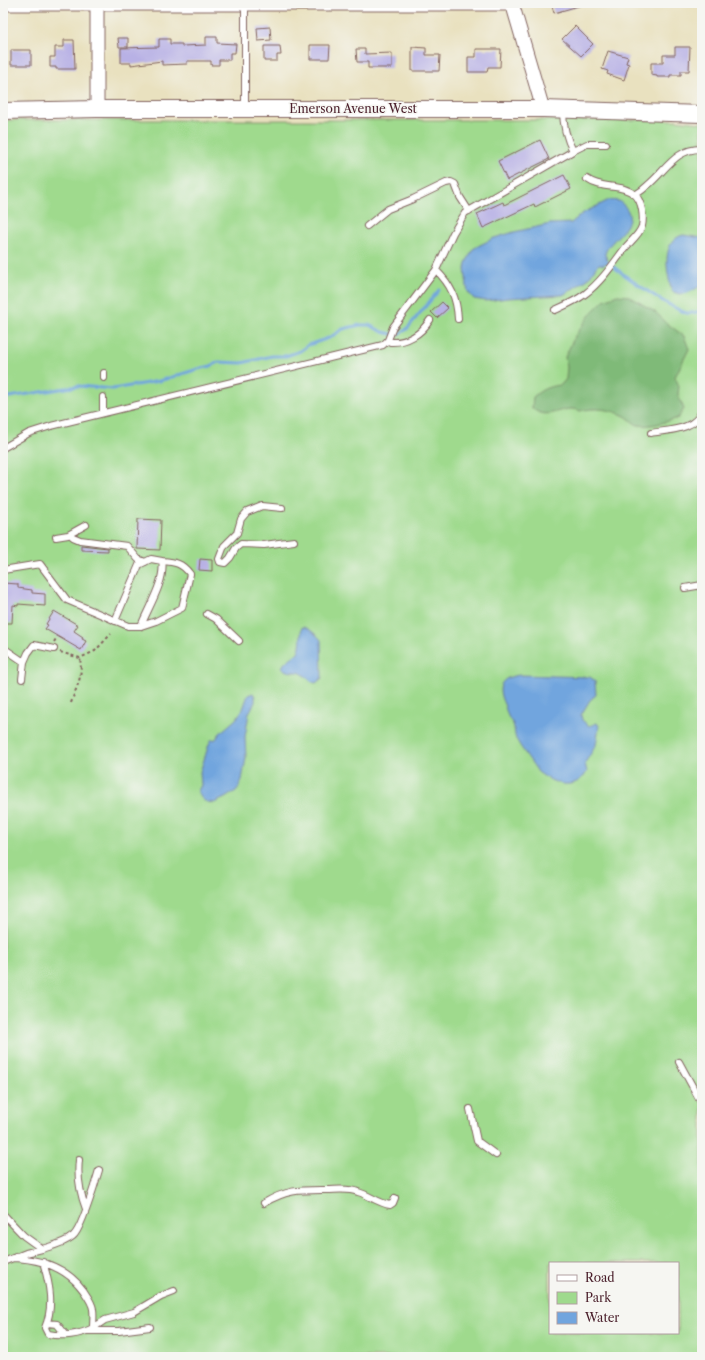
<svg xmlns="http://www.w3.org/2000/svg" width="705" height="1360" font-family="'Libre Caslon Text',serif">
  <rect width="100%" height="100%" fill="#f6f6f2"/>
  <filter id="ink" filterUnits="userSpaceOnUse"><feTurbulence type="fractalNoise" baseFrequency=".025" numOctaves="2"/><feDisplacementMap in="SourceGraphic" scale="8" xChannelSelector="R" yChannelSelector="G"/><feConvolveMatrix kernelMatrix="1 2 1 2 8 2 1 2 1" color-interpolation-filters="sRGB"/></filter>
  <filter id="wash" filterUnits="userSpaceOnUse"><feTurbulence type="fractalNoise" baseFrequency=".012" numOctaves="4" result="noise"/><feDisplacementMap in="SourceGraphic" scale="16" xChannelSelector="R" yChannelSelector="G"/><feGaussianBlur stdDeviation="0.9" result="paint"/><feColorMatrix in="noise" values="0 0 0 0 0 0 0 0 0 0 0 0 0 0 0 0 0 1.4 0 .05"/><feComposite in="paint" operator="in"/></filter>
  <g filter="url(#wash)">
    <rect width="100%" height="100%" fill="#e9e1bf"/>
    <path fill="#9fda8d" stroke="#747c5c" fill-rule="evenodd" d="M3 120H675L702 123V1357H3ZM550 1263H678V1333H550Z"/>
    <path fill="#7fba78" stroke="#646c52" d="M617 295 629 296 655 312 669 325 684 336 689 349 675 377 679 386 678 395 684 409 678 418C666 422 651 427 638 425 634 424 629 418 625 416 611 409 595 407 580 411 563 403 548 423 532 408L533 397C542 389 549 386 561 385L566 379 567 367 565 357 575 336 592 312 604 300Z"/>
    <path fill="#71a5de" stroke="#5e6284" d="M609 200 619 201C648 223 607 238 605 255L608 260 604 265 599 264 596 267 588 279 563 295 508 298 486 301 474 299 468 292 467 287 465 269 466 263 473 249 480 245 494 238 514 232 550 224 571 223 583 213Z
      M683 235 702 238V285C692 291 683 298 672 291 667 275 660 241 683 235Z
      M302 627C308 627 317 635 321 640L322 678 316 683C308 682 308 676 301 673 294 671 287 673 282 668 284 660 293 658 298 652 302 645 300 634 302 627Z
      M520 675 590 677 595 681 596 695 590 700 581 715 582 720 589 726 597 723 599 726 596 745 585 763 587 772C574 792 554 784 538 772 531 761 522 750 516 739 514 734 515 728 513 724 511 721 509 719 508 716 506 712 506 708 504 704 496 687 500 677 520 675Z
      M253 693 255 697V702L249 713 245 737 246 758 242 780 239 787 236 791 225 798 214 803 207 802 203 800 200 796 198 791 201 785 200 772 209 744 211 740 216 739 220 733 236 719 243 709 248 695Z"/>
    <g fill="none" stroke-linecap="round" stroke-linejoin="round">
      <path stroke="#71a5de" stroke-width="3" d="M604 260C625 275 645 291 668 304 674 307 680 311 687 313 693 314 697 312 702 310
        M3 398 79 386 113 389 159 381 198 369 211 366 218 362 242 363 272 356H286L300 351 308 345 329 338 343 329 360 325H369L383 332 396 335 406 330 439 290"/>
    </g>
    <g id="blocks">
      <path fill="#b8b1e5" d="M551 3H582V5L554 13Z
        M575 26 593 44 581 56 562 39Z
        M270 27 271 40 258 41 257 28Z
        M206 37H217V43L236 44 235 53H230V60H219V65H211V61H187V64L162 65V61L131 65V63H121V48L159 47V39H170V44H182V46L206 45Z
        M118 38H128V47H119Z
        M64 40H74L75 69H56V67H50V57H55V47H64Z
        M310 45H330L329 59H310Z
        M264 46H280L281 55H277V61H264Z
        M412 47 426 48V55H440L439 71H412Z
        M675 47H690L689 71H681V75H670V77H657V76L651 75V63H663V55H675Z
        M356 49H365V54L392 53V68H368V62H357Z
        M476 49H501L500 67H488L487 72H468V57H476Z
        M11 50H31V65H11Z
        M608 51 628 57 626 63 629 64 624 80 607 74 608 71 602 69Z
        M540 140 549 159 507 180 498 161Z
        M564 175 571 189 535 207 534 204 483 228 477 214 503 202 504 205Z
        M442 302 448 308 437 318 431 312Z
        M138 519 161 520 160 550 137 549Z
        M81 545 108 548V551L81 550Z
        M200 559 212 560V571L199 570Z
        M3 583 18 584V588L32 590V593L45 594V606L18 604V606L13 605 12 623H3Z
        M54 611 78 625 74 631 83 637 82 639 86 641 81 650 45 629 48 625 46 624Z"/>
    </g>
  </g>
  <g filter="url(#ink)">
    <use href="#blocks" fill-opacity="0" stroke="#82635f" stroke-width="1"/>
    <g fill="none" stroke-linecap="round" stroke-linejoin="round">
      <g stroke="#82635f" stroke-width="8">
        <path id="service" d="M245 108V4
          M573 151 587 144H606
          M635 195C640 192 644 189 648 185 666 170 676 148 702 149
          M367 226 388 209 413 199 446 183 451 182 455 184 460 197 469 211
          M436 270C451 285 457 298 458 319
          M555 310C566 305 576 301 585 294 601 282 613 264 625 248 630 242 640 234 642 226 644 217 642 201 635 195 622 183 602 190 587 179
          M388 340 390 342C407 343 421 334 430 320
          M104 373V378
          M103 413V397
          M651 433C667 430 697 430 702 410
          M3 448 29 433 51 426 383 345 388 340 393 327 436 270 453 233 465 213 573 151C566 138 563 125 563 110
          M282 508 262 506 247 512 241 519 237 533 224 546 219 559 220 562 225 563 230 558 236 548 241 544 264 545 294 541
          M70 534 73 537 80 540 127 546 138 559 145 562
          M56 537 68 535 86 525
          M3 570 40 564 67 600 128 626H141L156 621 182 608 190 574C182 563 175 562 162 561
          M685 588 702 585
          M207 614 216 619 239 641
          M115 621 139 565 151 559 162 561C166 580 148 608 141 626
          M3 650 5 649 24 662 22 679
          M24 662 28 653 34 645 54 649
          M679 1062 702 1104
          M470 1109 477 1141 496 1155
          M79 1160C77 1177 80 1193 86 1209
          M264 1203C288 1189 300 1190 327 1190 337 1190 348 1188 358 1192 369 1195 378 1203 390 1205L393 1203 395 1198
          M3 1214 24 1236 42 1249C52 1246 65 1243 73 1236 82 1229 95 1183 99 1170
          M13 1258C40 1259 66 1267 83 1290 87 1296 92 1302 93 1309 94 1315 93 1322 93 1328 80 1335 62 1337 48 1334L45 1328C54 1306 50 1285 43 1262
          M3 1262 26 1253 42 1249
          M47 1323 57 1324 66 1335
          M93 1328 105 1320 134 1312 161 1296 174 1291
          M88 1331H119L150 1327"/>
      </g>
      <g stroke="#82635f" stroke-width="15">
        <path id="minor" d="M97 3V109
          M512 3 543 109
          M3 4H513"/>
      </g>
      <g stroke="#82635f" stroke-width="18">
        <path id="tertiary" d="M3 111 97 109H543L702 114"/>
      </g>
      <path stroke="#82635f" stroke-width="2" stroke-dasharray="3 3" stroke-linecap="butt" d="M54 642 57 637
        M60 652 80 658 95 651 111 634
        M71 703C77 685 83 678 80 658"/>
      <use href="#service" stroke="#fff" stroke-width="6"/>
      <use href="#minor" stroke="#fff" stroke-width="13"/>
      <use href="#tertiary" stroke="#fff" stroke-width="16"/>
    </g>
  </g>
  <g text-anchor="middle" stroke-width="3" stroke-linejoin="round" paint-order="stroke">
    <g font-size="12" fill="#4a1f2b" stroke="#f6f6f2">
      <text x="353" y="113">Emerson Avenue West</text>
    </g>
  </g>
  <rect width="705" height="1360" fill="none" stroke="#f6f6f2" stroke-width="16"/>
  <rect x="549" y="1262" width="130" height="72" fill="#f6f6f2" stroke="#b1a0a2"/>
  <rect x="557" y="1275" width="20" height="6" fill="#ffffff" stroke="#b1a0a2"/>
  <text x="585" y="1282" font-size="12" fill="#4a1f2b">Road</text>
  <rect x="557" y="1292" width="20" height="12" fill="#9fda8d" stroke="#b1a0a2"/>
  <text x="585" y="1302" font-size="12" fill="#4a1f2b">Park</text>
  <rect x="557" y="1312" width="20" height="12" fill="#71a5de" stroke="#b1a0a2"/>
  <text x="585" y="1322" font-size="12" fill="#4a1f2b">Water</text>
</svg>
